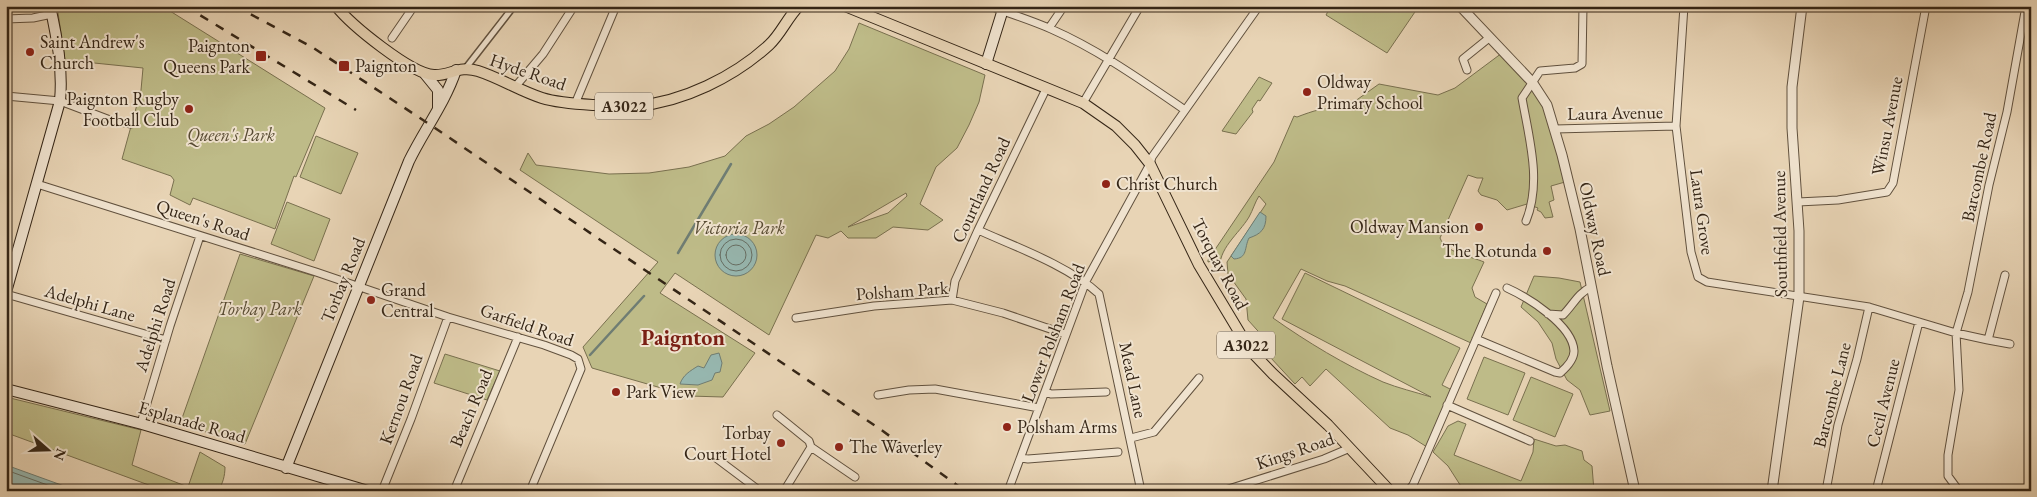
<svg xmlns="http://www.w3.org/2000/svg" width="2037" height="497" font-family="'EB Garamond',serif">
  <rect width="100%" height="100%" fill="#e8d4b5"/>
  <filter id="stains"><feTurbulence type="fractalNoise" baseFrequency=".004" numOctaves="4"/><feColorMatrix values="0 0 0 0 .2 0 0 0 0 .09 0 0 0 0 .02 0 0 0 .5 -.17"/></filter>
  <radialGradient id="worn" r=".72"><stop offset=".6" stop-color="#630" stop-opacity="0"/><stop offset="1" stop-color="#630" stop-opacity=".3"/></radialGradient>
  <path fill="#bebb88" stroke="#79704f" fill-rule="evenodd" d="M57 6H162L325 108 296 177 294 176 275 229 193 198 190 205 170 195 174 180 171 176 122 159 141 90 143 68 65 60Z
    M1331 6H1419L1387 53 1326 15Z
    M859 23 985 75 979 102 969 125 957 148 936 167 920 204 943 220 928 230 893 227 876 238H848L841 231 828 238 816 235 769 335 675 273 660 293 755 353 723 397 689 396 592 368 583 347 658 262 520 170 528 153 536 165 609 174 649 173 689 167 725 156 746 136 769 124 794 107 835 71 849 49ZM906 193 907 196 888 213 848 227Z
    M1502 53 1546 105 1565 182 1551 186 1554 200 1549 202 1553 217 1545 218 1541 212 1537 210 1538 208 1527 204 1507 210 1497 200 1481 195 1478 191 1483 178H1477L1468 175 1440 238C1446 253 1470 256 1484 262L1472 288 1475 297 1487 304 1471 343 1345 286 1327 281 1301 269 1273 318C1307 342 1345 365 1383 382 1398 388 1415 392 1431 397L1282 319 1305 273 1460 348 1442 385 1452 390 1427 447 1408 435 1390 428 1326 369 1310 386 1302 377 1295 384 1270 357 1275 350 1248 320 1246 299 1228 274 1227 262 1266 204 1259 196C1255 202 1253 210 1249 217 1239 234 1217 249 1220 271L1215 267 1212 261 1208 262V260L1274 162 1294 116 1297 117C1313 111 1326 106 1344 109L1379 84 1438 95 1455 88Z
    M1259 77 1272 83 1260 101 1258 100 1252 109 1253 112 1236 134 1222 131Z
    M316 136 358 153 341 194 300 177Z
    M287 202 330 219 314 261 271 244Z
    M240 254 314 276 245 444 180 424Z
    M1534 276 1559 278 1580 282 1610 411 1590 415 1580 390 1567 380 1556 359 1552 343 1538 322 1521 307Z
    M445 354 500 371 487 400 434 383Z
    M1484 357 1525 373 1508 415 1467 399Z
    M1531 377 1573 394 1555 437 1513 420Z
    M6 397 141 430 132 465 188 487 200 452 225 467C225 475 223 485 217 491H165L7 433Z
    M1458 421 1466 424 1454 455 1521 481 1533 452 1534 439 1556 446 1565 445 1582 451 1584 460 1592 466 1594 491H1464L1448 466 1433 452 1448 426Z"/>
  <path fill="#97b8b1" stroke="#6f7d73" d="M1260 212 1266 216C1266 229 1261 234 1249 238 1244 248 1248 258 1234 259L1231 256Z
    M715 255a21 21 0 1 1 42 0a21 21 0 1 1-42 0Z
    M719 353 722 363 720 372 715 373 712 380 698 385 680 384C683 375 690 371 698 366L704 368 711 355Z
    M6 465 78 491H6Z"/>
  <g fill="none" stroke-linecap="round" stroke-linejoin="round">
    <path stroke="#666e64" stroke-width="1" d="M720 255a16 16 0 1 1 32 0a16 16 0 1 1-32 0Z
      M726 255a10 10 0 1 1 20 0a10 10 0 1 1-20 0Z
      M6 470 64 491"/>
    <path stroke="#6f7d73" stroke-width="2.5" d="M678 253 731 164
      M590 355 644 296"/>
    <g stroke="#61513e" stroke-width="8">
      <path id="pedestrian" d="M465 69 514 6"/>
    </g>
    <g stroke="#61513e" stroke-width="9">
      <path id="minor" d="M990 6C1010 14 1031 20 1051 29 1099 50 1141 80 1185 110
        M1684 6 1676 126 1691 252 1698 277 1707 282 1869 307 1956 333 1988 340 2005 275
        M6 19 33 18 52 14
        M1049 28 1064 6
        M392 38 414 6
        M1467 70 1463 59 1489 38
        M515 87 543 54 574 6
        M6 96 60 101 110 120 131 124
        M1083 103 1140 6
        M575 104 616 6
        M1555 129 1676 126
        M37 184 316 272 448 317 544 345 571 355 578 359 581 369 530 491
        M1798 202 1838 200 1887 192 1893 183 1926 6
        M1526 221C1542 182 1529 138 1522 98L1540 71 1575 68 1582 64 1583 6
        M978 230C1016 247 1069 266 1099 294L1141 491
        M6 294 166 340
        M952 300 955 281 978 230 1046 89
        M1548 314 1563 315C1574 304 1577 294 1591 287
        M796 318 874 306 952 300 1003 313 1065 334
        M1476 339 1555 372 1560 373C1567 367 1574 360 1574 351 1573 325 1527 297 1507 288
        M1988 340 2010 344
        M1046 392 1051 394 1106 392
        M878 395 909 390 935 389 1039 408
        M1447 405 1530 441
        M777 415 809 441 811 447 855 477
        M141 423 170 326 200 236
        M1131 438 1154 432 1199 378
        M716 458 760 491
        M1021 458 1028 459 1118 452
        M382 491 411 419 448 317
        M454 491 518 337
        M784 491 811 447
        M1008 491 1086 281 1150 164 1152 157 1259 6
        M1222 491 1324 459 1350 448
        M1408 491 1413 485 1424 460 1496 293
        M1826 491 1838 425 1857 359 1869 307
        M1876 491 1919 322
        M1959 491 1948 476V455L1959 390 1956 333 1968 292 1989 185 2007 112 2026 6"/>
    </g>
    <g stroke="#61513e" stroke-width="11">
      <path id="tertiary" d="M1460 6 1532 82 1547 105 1562 155 1580 229 1607 366 1635 491
        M1772 491 1799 297V231L1792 128V87L1802 6"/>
    </g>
    <g stroke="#342516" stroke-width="12">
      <path id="secondary" d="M986 64 1004 6
        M425 74 438 90V108
        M6 292 60 101C63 69 57 38 50 6
        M6 389 142 424 368 491
        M286 468 409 161C424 130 445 103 456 70"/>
    </g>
    <g stroke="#342516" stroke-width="12">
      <path id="primary" d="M336 6C351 25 411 74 434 75 450 76 459 65 478 71 500 78 520 91 542 98 558 103 577 104 594 105 608 106 622 107 636 106 683 102 734 77 769 45 781 34 787 18 799 6
        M845 6 1083 103 1116 126 1135 145 1150 164 1199 265 1250 350 1273 374 1328 425 1390 491"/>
    </g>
    <use href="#pedestrian" stroke="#f0e3cf" stroke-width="5"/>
    <use href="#minor" stroke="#f0e3cf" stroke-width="7"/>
    <use href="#tertiary" stroke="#f0e3cf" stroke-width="9"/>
    <use href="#secondary" stroke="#f0e3cf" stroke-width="10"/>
    <use href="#primary" stroke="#e8d4b5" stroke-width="10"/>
    <path stroke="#342516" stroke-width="2.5" stroke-dasharray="9 9" stroke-linecap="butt" d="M185 6 356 110
      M235 6 312 47 429 124 880 429 965 491"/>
  </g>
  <g fill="#8f2418" stroke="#f0e3cf" stroke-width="2">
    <circle cx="30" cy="52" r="5"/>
    <rect x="255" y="50" width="12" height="12" rx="2.5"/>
    <rect x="338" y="60" width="12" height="12" rx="2.5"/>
    <circle cx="1307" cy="92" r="5"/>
    <circle cx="189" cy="109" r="5"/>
    <circle cx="1106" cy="184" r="5"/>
    <circle cx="1479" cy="227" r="5"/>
    <circle cx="1547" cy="251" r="5"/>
    <circle cx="371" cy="300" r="5"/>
    <circle cx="616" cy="392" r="5"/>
    <circle cx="1007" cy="427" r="5"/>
    <circle cx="781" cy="443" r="5"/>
    <circle cx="839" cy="447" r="5"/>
  </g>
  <g text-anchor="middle" stroke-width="4" stroke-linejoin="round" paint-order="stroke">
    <g fill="#f0e3cf" stroke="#6c5e4e" stroke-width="1">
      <rect x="595" y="92.5" width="58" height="27" rx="4"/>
      <rect x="1217" y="331.5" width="58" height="27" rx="4"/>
    </g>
    <g font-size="16" font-weight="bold" fill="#342516">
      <text x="624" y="112">A3022</text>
      <text x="1246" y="351">A3022</text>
    </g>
    <g font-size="18" fill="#342516" stroke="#f0e3cf" text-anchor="start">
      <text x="40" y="48">Saint Andrew's<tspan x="40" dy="21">Church</tspan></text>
      <text x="250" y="52" text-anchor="end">Paignton<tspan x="250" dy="21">Queens Park</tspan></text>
      <text x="355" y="72">Paignton</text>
      <text x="1317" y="88">Oldway<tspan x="1317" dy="21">Primary School</tspan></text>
      <text x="179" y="105" text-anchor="end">Paignton Rugby<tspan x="179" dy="21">Football Club</tspan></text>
      <text x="1116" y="190">Christ Church</text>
      <text x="1469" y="233" text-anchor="end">Oldway Mansion</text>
      <text x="1537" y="257" text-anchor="end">The Rotunda</text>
      <text x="381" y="296">Grand<tspan x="381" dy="21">Central</tspan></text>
      <text x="626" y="398">Park View</text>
      <text x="1017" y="433">Polsham Arms</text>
      <text x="771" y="439" text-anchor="end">Torbay<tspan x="771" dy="21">Court Hotel</tspan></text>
      <text x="849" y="453">The Waverley</text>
    </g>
    <g font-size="18" fill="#342516" stroke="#f0e3cf">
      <text transform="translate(528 72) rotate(19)" y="6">Hyde Road</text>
      <text transform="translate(1615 113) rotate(-1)" y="6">Laura Avenue</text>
      <text transform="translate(1887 126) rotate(-79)" y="6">Winsu Avenue</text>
      <text transform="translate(1979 167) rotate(-78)" y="6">Barcombe Road</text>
      <text transform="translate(981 190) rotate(-65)" y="6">Courtland Road</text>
      <text transform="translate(1702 212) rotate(82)" y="6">Laura Grove</text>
      <text transform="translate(203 220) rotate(18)" y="6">Queen's Road</text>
      <text transform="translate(1595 229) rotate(78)" y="6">Oldway Road</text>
      <text transform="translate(1780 234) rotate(-91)" y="6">Southfield Avenue</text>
      <text transform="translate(1220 264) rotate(62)" y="6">Torquay Road</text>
      <text transform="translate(343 280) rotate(-68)" y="6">Torbay Road</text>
      <text transform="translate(902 291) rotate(-4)" y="6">Polsham Park</text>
      <text transform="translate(90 303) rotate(16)" y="6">Adelphi Lane</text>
      <text transform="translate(155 325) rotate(-72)" y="6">Adelphi Road</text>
      <text transform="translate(527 325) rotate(19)" y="6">Garfield Road</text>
      <text transform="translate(1053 333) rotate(-69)" y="6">Lower Polsham Road</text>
      <text transform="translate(1133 380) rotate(78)" y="6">Mead Lane</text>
      <text transform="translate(1832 395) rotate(-76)" y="6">Barcombe Lane</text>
      <text transform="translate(401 399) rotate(-70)" y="6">Kernou Road</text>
      <text transform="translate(1883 403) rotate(-76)" y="6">Cecil Avenue</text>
      <text transform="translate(471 408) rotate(-67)" y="6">Beach Road</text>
      <text transform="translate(192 422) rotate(16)" y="6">Esplanade Road</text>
      <text transform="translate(1295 451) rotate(-19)" y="6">Kings Road</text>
    </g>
    <g font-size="18" font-style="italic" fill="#564a32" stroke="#f0e3cf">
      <text x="231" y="141">Queen's Park</text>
      <text x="739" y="234">Victoria Park</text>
      <text x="260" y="315">Torbay Park</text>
    </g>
    <g font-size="22" font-weight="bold" fill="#7a1f14" stroke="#f0e3cf">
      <text x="683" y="345">Paignton</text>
    </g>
  </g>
  <rect width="2037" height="497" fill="none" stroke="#e8d4b5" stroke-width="25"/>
  <rect x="8" y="8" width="2022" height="482" fill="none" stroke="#342516" stroke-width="2.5"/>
  <rect x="12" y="12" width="2012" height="472" fill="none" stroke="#342516"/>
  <g transform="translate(48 450) rotate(110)" stroke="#f0e3cf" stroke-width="4" paint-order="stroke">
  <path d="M0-4L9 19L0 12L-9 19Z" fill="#342516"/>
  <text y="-8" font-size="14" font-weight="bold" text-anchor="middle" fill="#342516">N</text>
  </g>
  <rect width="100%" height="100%" filter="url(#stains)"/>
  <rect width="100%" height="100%" fill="url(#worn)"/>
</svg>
